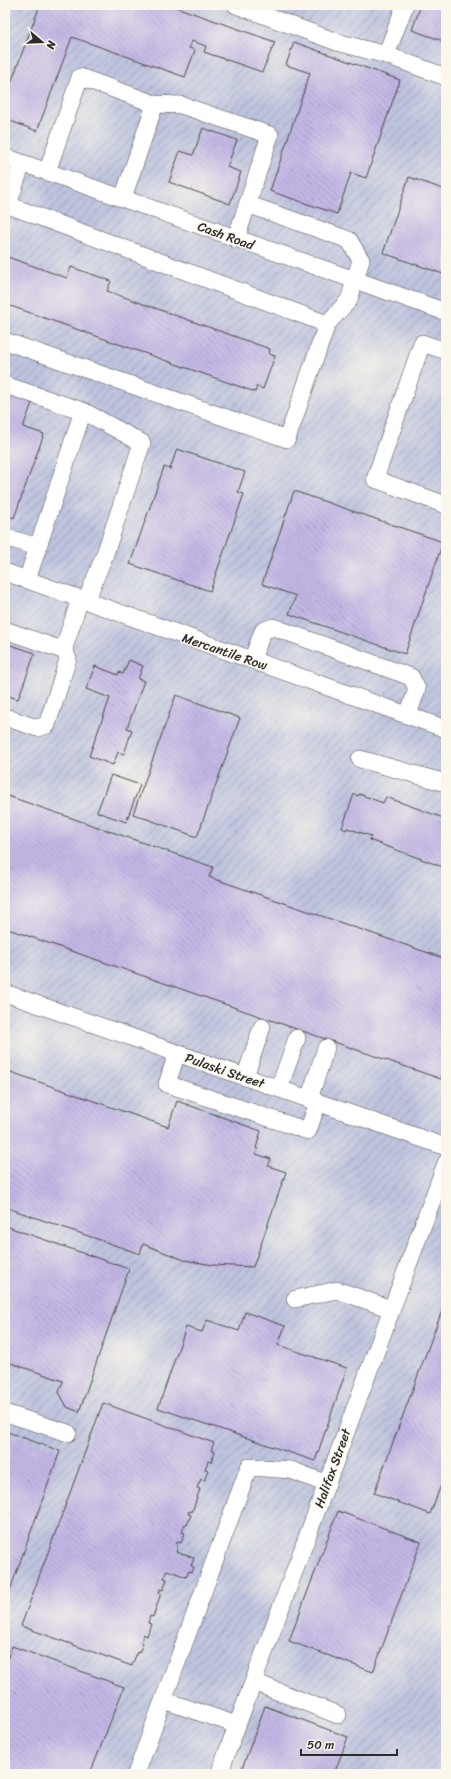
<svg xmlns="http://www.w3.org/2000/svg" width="451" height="1779" font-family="Sriracha,sans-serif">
  <defs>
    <pattern id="industrial-furrows" width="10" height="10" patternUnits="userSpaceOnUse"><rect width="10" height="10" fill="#bdc3de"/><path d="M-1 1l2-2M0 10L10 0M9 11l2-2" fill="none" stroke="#9a9fb4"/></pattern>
    <pattern id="building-back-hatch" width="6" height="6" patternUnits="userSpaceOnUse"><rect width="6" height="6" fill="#c3b7e6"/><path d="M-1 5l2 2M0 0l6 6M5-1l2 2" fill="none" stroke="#9f95bb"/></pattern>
  </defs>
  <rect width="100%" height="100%" fill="#fbf7ec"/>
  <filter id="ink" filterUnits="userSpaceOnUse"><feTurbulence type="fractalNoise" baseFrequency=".025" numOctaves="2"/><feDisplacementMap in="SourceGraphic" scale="8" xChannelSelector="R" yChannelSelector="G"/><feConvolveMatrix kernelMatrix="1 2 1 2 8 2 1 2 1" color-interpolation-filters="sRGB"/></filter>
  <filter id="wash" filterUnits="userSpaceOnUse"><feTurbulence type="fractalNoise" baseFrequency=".012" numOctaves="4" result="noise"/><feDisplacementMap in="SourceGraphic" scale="16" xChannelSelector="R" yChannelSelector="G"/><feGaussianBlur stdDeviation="0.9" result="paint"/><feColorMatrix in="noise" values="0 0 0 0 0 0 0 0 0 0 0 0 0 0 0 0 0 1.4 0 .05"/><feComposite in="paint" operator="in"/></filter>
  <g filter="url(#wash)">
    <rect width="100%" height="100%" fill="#f5ead4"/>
    <path fill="url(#industrial-furrows)" d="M5 5H446V1774H16L5 1770Z"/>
    <g id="blocks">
      <path fill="url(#building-back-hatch)" d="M40 5H170L275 42 262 72 204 52 206 46 192 41 189 48 195 50 185 77 72 37 37 131 5 119V99Z
        M277 5H290L288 9Z
        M421 5H446V42L412 30Z
        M294 42 400 80 366 178 351 173 337 214 270 191 310 73 286 65Z
        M203 128 237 140 227 167 241 172 230 204 169 182 180 151 193 155Z
        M409 177 446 190V275L383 253Z
        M5 256 67 278 71 267 111 281 107 291 270 349 269 354 275 356 263 389 257 386 255 392 5 304Z
        M8 394 32 403 23 427 44 434 14 518 5 515V402Z
        M177 449 245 472 238 492 244 494 210 591 130 564 164 467 170 469Z
        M294 491 443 542 405 654 289 614 296 596 262 584Z
        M5 643 35 653 18 699 5 695Z
        M129 660 143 666 138 679 144 681 127 728 132 730 124 754 118 752 113 765 89 756 110 698 86 689 95 666 118 675 119 672 123 674Z
        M176 695 240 718 197 837 133 814Z
        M111 775 140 785 126 822 97 812Z
        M354 794 358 796 359 794 383 803 386 797 446 819V868L369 840 371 836 347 828 346 830 342 828Z
        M5 795 213 867 209 877 446 959V1064L441 1079 5 928Z
        M5 1070 168 1127 177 1101 261 1131 256 1148 258 1149 256 1154 271 1159 268 1166 286 1172 253 1267 213 1265 184 1260 143 1244 140 1254 5 1207Z
        M5 1226 129 1269 79 1412 67 1407 59 1392 63 1381 5 1361Z
        M446 1300V1472L430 1514 374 1493Z
        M245 1312 285 1326 278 1345 347 1368 315 1461 158 1408 186 1327 202 1332 207 1320 239 1331Z
        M103 1403 214 1443 211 1450 215 1452 211 1462 208 1461 205 1469 208 1470 204 1481 201 1479 197 1488 200 1489 192 1512 189 1511 188 1514 191 1515 187 1525 185 1524 182 1532 185 1533 181 1543 177 1542 176 1545 178 1546 176 1552 194 1558 191 1566 194 1567 192 1572 189 1571 186 1577 167 1570 164 1578 167 1579 163 1590 160 1589 159 1592 161 1593 153 1617 150 1616 148 1623 151 1624 147 1636 143 1634 141 1642 143 1643 139 1653 137 1652 132 1666 21 1626Z
        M5 1431 60 1451 5 1604Z
        M338 1511 421 1542 373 1672 289 1641Z
        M12 1646 124 1687 90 1774H18L5 1769V1665Z
        M265 1706 348 1737 334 1774H240Z"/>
    </g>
  </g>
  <g filter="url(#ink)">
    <use href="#blocks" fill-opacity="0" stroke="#494844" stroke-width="1"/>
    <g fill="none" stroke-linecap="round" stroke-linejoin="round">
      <g stroke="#494844" stroke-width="18">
        <path id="minor" d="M236 5 337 42 386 55 405 5
          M386 55 446 77
          M155 104 181 105 270 135 236 239
          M5 157 446 312
          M22 163 8 205 327 324 349 300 361 260 349 240 247 204
          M47 172 80 77 155 104 123 198
          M5 341 287 439 327 324
          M446 351 422 343 375 479 446 505
          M5 385 83 411 142 443 105 554 86 601
          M5 537 38 547
          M5 572 446 729
          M27 580 83 411
          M5 630 65 651 68 659 47 725 37 728 5 717
          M63 651 80 599
          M252 660 263 631 273 627 411 677 417 689 408 715
          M360 759 446 783
          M5 993 446 1147
          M177 1053 167 1084 308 1131 318 1102
          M245 1077 262 1027
          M279 1088 297 1038
          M309 1099 326 1048
          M295 1299 337 1290 391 1309
          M5 1413 68 1433
          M254 1682 338 1715
          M163 1700 237 1725
          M136 1774 249 1467 291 1470 327 1484
          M219 1774 446 1163"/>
      </g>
      <use href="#minor" stroke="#fff" stroke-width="17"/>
    </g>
  </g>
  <g text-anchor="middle" stroke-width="3" stroke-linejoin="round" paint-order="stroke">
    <g font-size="13" fill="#2b2b2b" stroke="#fbf7ec">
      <text transform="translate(226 235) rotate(20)" y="5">Cash Road</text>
      <text transform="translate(225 651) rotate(19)" y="5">Mercantile Row</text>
      <text transform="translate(225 1070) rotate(19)" y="5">Pulaski Street</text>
      <text transform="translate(332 1468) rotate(-70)" y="5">Halifax Street</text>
    </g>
  </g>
  <rect width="451" height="1779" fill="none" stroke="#fbf7ec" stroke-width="20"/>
  <g transform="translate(42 42) rotate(109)" stroke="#fbf7ec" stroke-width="3" paint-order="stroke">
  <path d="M0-3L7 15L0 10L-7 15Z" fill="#2b2b2b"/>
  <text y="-6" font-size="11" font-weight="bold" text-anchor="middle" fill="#2b2b2b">N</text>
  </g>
  <path d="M301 1749v6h96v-6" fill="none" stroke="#2b2b2b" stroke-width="2"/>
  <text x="307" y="1749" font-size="12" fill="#2b2b2b" stroke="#fbf7ec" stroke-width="3" paint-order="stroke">50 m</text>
</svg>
